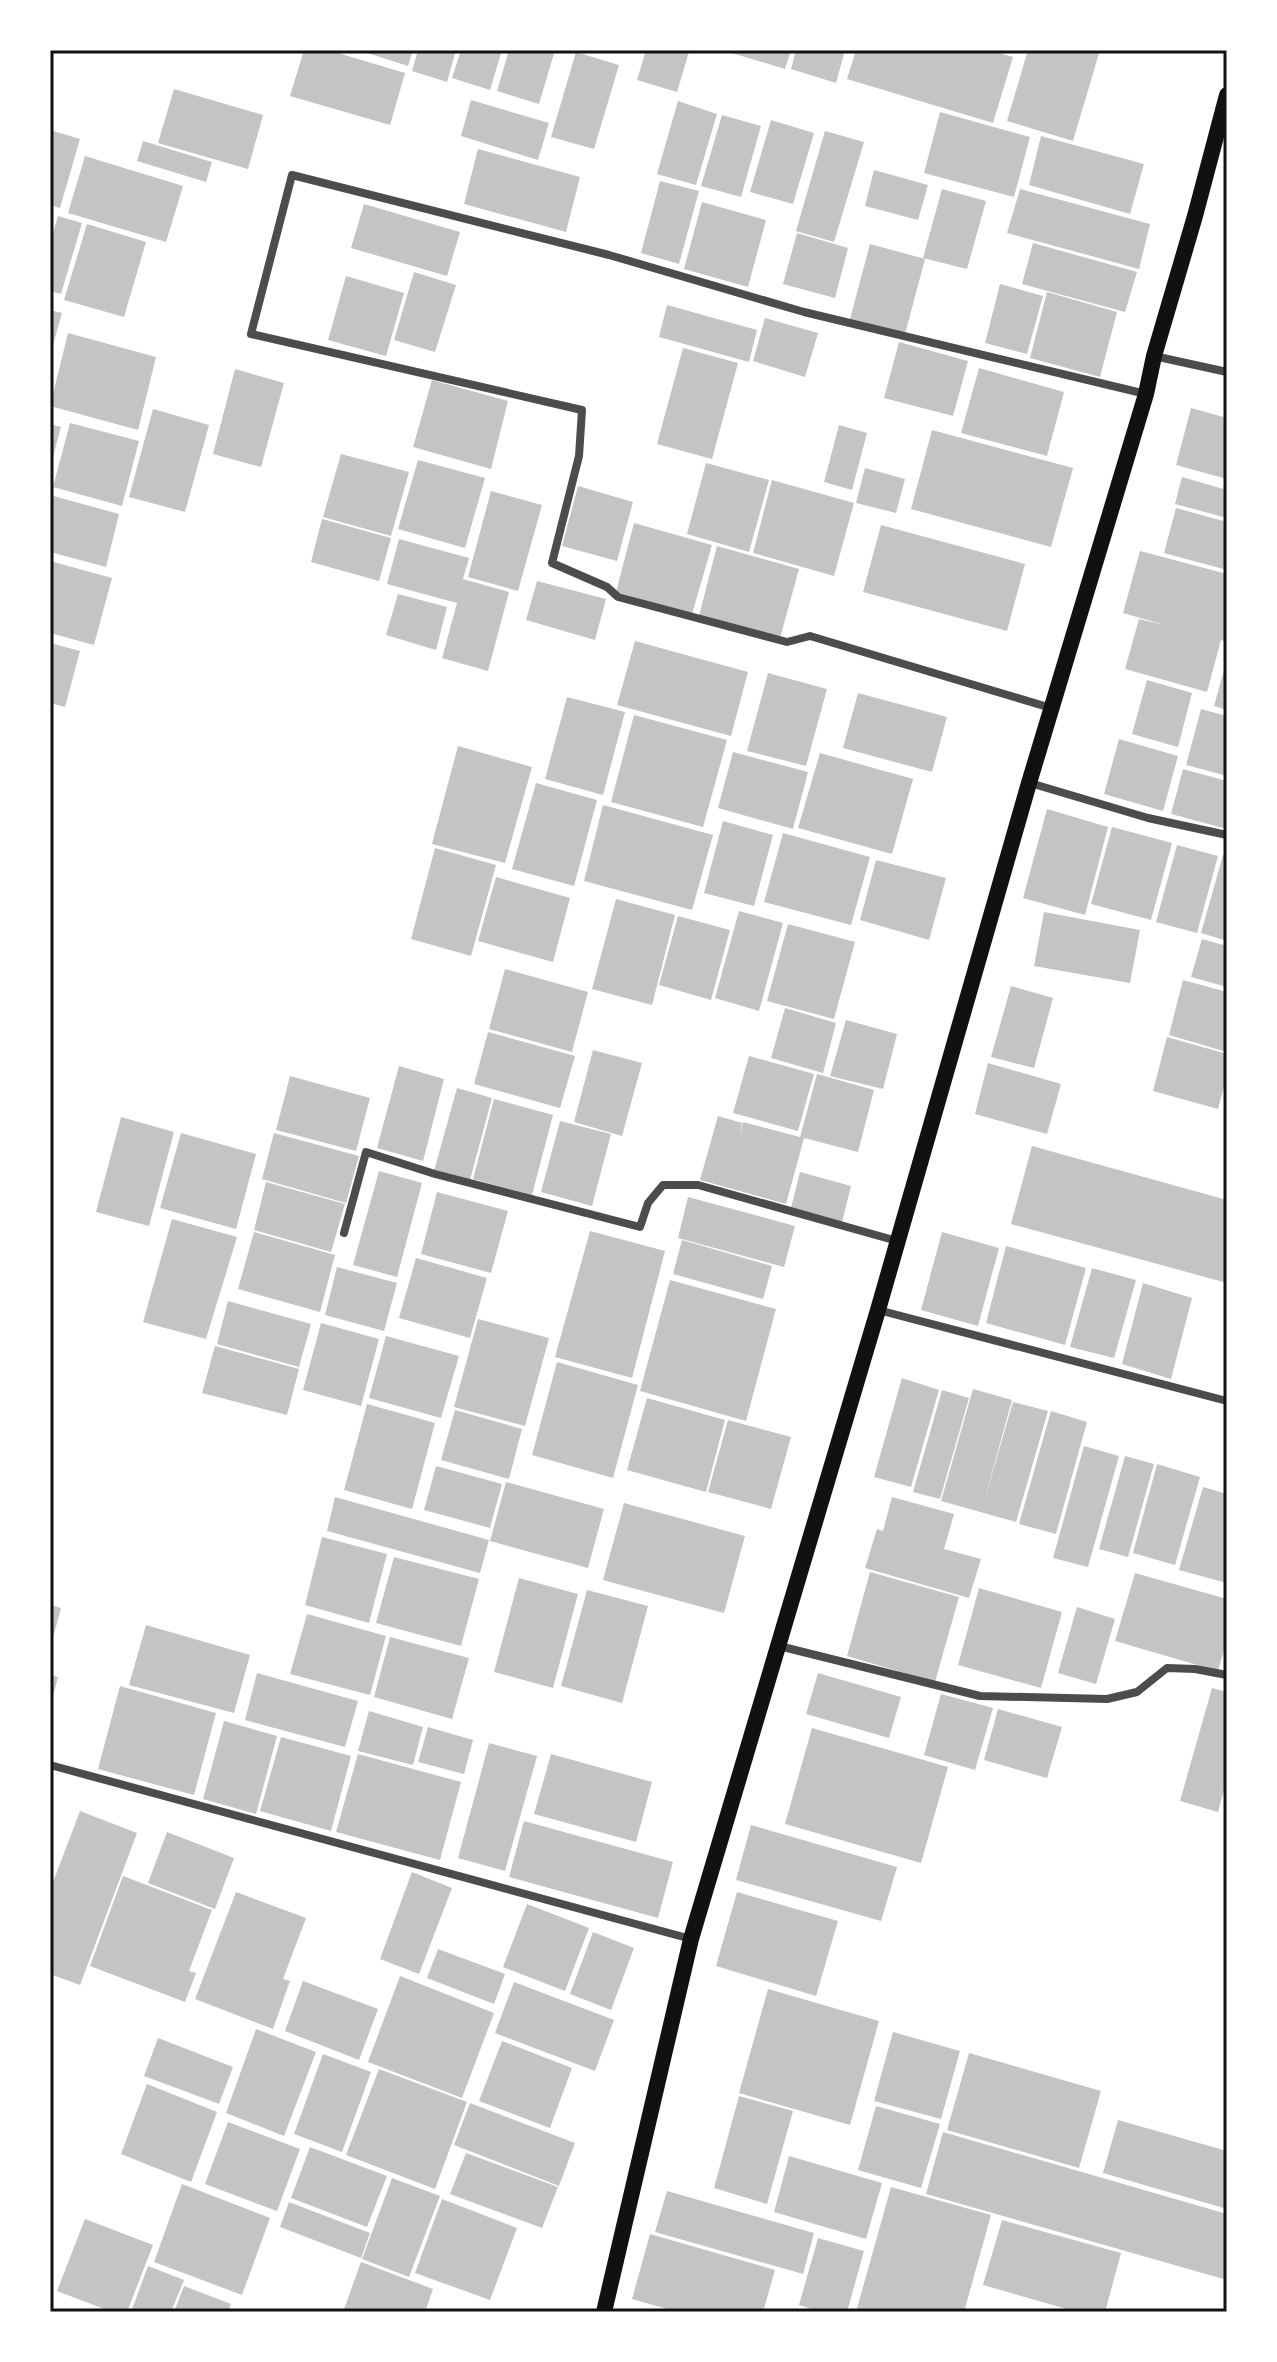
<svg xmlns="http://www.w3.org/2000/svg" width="1277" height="2362" font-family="Merriweather,serif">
  <rect width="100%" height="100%" fill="#fff"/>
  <path fill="#c4c4c4" d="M304 50H328L405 73 390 125 290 96Z
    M358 50H413L408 66Z
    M418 50H456L447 82 412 71Z
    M461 50H502L490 90 452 78Z
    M509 50H555L539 104 497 91Z
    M646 50H682L689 52 677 92 637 80Z
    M733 50H791L785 69 732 53Z
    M796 50H845L836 83 791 69Z
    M856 50H988L1013 57 993 123 847 79Z
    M1028 50H1100L1073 141 1007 121Z
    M576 52 619 65 594 149 551 137Z
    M174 89 263 115 248 169 158 143Z
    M471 100 549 123 538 160 461 136Z
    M678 101 717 114 696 185 657 174Z
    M940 112 1030 137 1014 197 924 173Z
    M722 115 761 126 741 197 701 186Z
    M771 120 814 133 793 204 750 192Z
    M50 130 80 139 60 208 50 205Z
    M825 131 864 142 834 242 796 231Z
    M1041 136 1144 164 1130 214 1029 185Z
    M143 141 212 162 206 182 137 161Z
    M478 149 580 177 566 232 464 204Z
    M85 156 183 186 166 242 68 213Z
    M874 170 928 185 918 220 865 206Z
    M660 181 699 191 679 264 641 253Z
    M942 189 986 201 967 269 923 258Z
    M1020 189 1150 224 1139 269 1007 233Z
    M702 202 766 220 748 287 684 269Z
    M364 204 460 232 447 276 351 248Z
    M58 216 82 223 61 294 50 291V243Z
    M87 224 146 242 124 317 64 300Z
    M797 233 848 248 835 298 783 284Z
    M1033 243 1137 272 1125 312 1022 284Z
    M870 244 925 259 905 334 850 319Z
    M414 272 456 285 435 352 394 340Z
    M346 276 404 293 386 356 328 340Z
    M1000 284 1043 296 1027 354 985 343Z
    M1047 292 1117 312 1100 377 1030 358Z
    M667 305 757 330 749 362 659 337Z
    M50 310 62 313 51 352H50Z
    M765 318 818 333 805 377 753 361Z
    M68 333 156 357 138 430 50 406Z
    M899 342 968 361 953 416 884 398Z
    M683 348 738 363 712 459 657 444Z
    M979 368 1064 392 1047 456 961 433Z
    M235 369 284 383 261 467 213 454Z
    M432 380 508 401 491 469 413 447Z
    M1191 408 1227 418V479L1176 465Z
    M153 409 209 425 185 512 129 497Z
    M70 423 139 441 122 506 53 487Z
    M50 424 61 427 51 464H50Z
    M839 425 867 433 852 490 824 482Z
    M932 430 1073 468 1051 547 911 509Z
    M341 454 409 472 391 536 323 517Z
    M418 460 485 478 465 548 398 529Z
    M706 463 769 480 749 552 687 534Z
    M865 468 905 479 896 513 856 503Z
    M1182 477 1227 490V518L1175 504Z
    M772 480 854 503 834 576 753 553Z
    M578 486 633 502 617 561 562 546Z
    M491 491 542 505 518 591 468 577Z
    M50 495 119 514 106 567 50 552Z
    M1176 508 1227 522V570L1164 553Z
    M322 519 391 538 379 581 311 562Z
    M634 523 712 545 692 614 616 592Z
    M881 525 1025 564 1007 631 863 592Z
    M399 539 469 558 463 579 509 592 488 671 442 658 457 603 387 584Z
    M717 546 799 569 780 638 699 616Z
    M1140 551 1227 574V642L1221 640 1207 692 1125 669 1139 619 1165 625 1123 613Z
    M50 561 112 578 94 645 50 633Z
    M537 581 606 599 595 640 526 620Z
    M398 594 447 607 436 650 386 635Z
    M635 641 748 672 731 736 617 705Z
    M50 643 80 651 65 707 50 703Z
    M1226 663H1227V710L1214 706Z
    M768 673 827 689 806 766 747 751Z
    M1147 680 1192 693 1178 747 1132 734Z
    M858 693 947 717 932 772 843 748Z
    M567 697 625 712 603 795 545 779Z
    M1201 709 1227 716V776L1186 765Z
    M634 715 727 740 703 827 611 802Z
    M1119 739 1178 756 1163 811 1104 794Z
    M458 746 532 767 505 863 432 844Z
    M733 752 808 772 793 829 718 808Z
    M820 753 913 779 892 854 798 828Z
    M1183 769 1227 781V829L1171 814Z
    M536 783 597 800 574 886 512 869Z
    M603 805 713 835 692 910 584 881Z
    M1047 809 1108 827 1085 915 1023 898Z
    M723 821 773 835 754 906 704 893Z
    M1112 827 1172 843 1151 920 1091 904Z
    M783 833 870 857 851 925 764 902Z
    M1177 845 1218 856 1197 933 1156 922Z
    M435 848 496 865 471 956 411 939Z
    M1223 855 1227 856V941L1201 933Z
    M876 860 946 878 929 940 860 920Z
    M496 877 570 898 553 962 478 941Z
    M616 899 675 915 652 1005 592 989Z
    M739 911 783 923 759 1011 715 998Z
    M1044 912 1140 930 1130 983 1034 966Z
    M678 916 730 930 711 1000 659 985Z
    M788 924 855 942 834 1019 767 1001Z
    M1202 939 1227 946V987L1191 977Z
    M505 969 588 992 572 1052 489 1029Z
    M1183 980 1227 992V1052L1169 1035Z
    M1011 986 1053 998 1034 1068 991 1057Z
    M785 1008 836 1023 823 1073 771 1058Z
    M846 1020 897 1034 883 1089 830 1076Z
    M488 1032 575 1056 560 1108 474 1084Z
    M1167 1037 1227 1054V1075L1218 1109 1153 1091Z
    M593 1050 642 1063 622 1136 574 1122Z
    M749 1056 814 1074 798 1131 733 1113Z
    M988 1063 1061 1084 1047 1134 975 1114Z
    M399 1066 444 1079 423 1161 377 1148Z
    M817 1074 874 1090 858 1152 804 1138 786 1204 700 1180 718 1116 742 1123 740 1136 743 1122 800 1137Z
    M290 1076 370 1098 356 1151 276 1130Z
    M457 1088 492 1098 470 1180 434 1171Z
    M494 1099 553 1115 532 1195 473 1179Z
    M121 1117 174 1132 149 1226 96 1212Z
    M560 1121 611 1134 592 1206 541 1192Z
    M181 1133 256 1154 236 1229 160 1208Z
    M274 1133 359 1156 346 1203 262 1179Z
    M1032 1146 1227 1200V1283L1011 1224Z
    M379 1171 422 1183 397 1277 353 1265Z
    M800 1172 851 1186 842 1222 791 1208Z
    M266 1182 345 1204 331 1252 254 1230Z
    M437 1192 508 1211 491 1273 421 1254Z
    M688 1197 795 1226 784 1267 678 1238Z
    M172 1219 237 1237 206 1339 143 1322Z
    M590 1231 665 1251 632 1378 555 1357Z
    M254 1232 335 1255 320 1312 238 1289Z
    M942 1232 999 1248 978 1326 921 1310Z
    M682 1240 772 1266 763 1299 673 1274Z
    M1006 1246 1086 1268 1065 1345 986 1323Z
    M416 1258 487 1278 470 1338 399 1318Z
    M337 1267 397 1283 384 1331 325 1315Z
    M1092 1268 1136 1280 1114 1358 1070 1347Z
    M670 1280 776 1309 746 1421 640 1391Z
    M1143 1283 1192 1298 1171 1379 1122 1364Z
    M228 1301 311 1324 299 1367 217 1344Z
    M478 1319 549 1338 525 1426 454 1407Z
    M321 1323 379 1339 361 1406 303 1390Z
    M386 1336 459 1356 441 1418 369 1398Z
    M215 1346 299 1369 287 1415 202 1393Z
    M557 1362 638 1385 613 1478 532 1455Z
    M902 1378 939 1390 911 1487 874 1477Z
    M973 1389 1012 1400 983 1505 1013 1402 1048 1411 1016 1522 941 1501Z
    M942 1390 969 1398 940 1499 913 1492Z
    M647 1398 725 1420 706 1492 627 1470Z
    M367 1404 435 1423 412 1509 344 1490Z
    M455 1410 522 1429 509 1479 441 1460Z
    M1051 1411 1087 1422 1056 1534 1019 1524Z
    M728 1420 791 1437 771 1509 708 1492Z
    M1084 1446 1119 1456 1088 1567 1053 1558Z
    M1125 1456 1154 1464 1128 1557 1099 1549Z
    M1157 1464 1200 1477 1175 1565 1133 1553Z
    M436 1466 502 1484 490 1528 424 1510Z
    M506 1482 604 1509 588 1568 490 1541Z
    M1203 1487 1227 1494V1583L1179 1570Z
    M335 1497 489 1540 480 1573 327 1531Z
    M892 1497 954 1514 944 1549 981 1559 969 1598 865 1568 877 1529 883 1531Z
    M624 1503 745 1536 724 1613 603 1580Z
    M322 1537 387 1554 369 1623 305 1605Z
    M394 1557 479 1579 461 1646 376 1623Z
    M870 1572 959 1597 935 1682 847 1656Z
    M1135 1573 1227 1599V1639L1218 1671 1115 1641Z
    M519 1578 578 1594 553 1688 494 1672Z
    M979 1588 1062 1612 1041 1688 958 1665Z
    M587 1590 648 1606 622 1703 561 1686Z
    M50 1605 61 1608 51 1645H50Z
    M1077 1607 1115 1619 1096 1684 1058 1673Z
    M307 1614 386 1636 370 1695 290 1674Z
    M146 1625 250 1655 234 1713 129 1685Z
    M390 1637 469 1658 452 1719 374 1697Z
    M257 1673 358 1701 345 1747 245 1720Z
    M818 1673 901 1697 889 1738 806 1714Z
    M50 1675 58 1677 51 1704H50Z
    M120 1686 216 1713 194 1795 98 1769Z
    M1212 1688 1227 1692V1779L1218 1812 1180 1801Z
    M941 1694 993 1708 975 1770 924 1755Z
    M998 1709 1062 1727 1047 1778 984 1760Z
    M369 1711 423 1727 413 1765 358 1751Z
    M224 1721 277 1736 256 1814 203 1799Z
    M428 1727 473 1740 464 1774 418 1762Z
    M812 1728 948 1767 921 1863 785 1824Z
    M281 1737 351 1756 331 1831 260 1811Z
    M489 1743 537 1756 505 1871 458 1858Z
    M358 1754 461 1782 440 1860 336 1832Z
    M551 1754 652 1782 636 1842 534 1814Z
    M80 1811 137 1833 80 1985 50 1974V1890Z
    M524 1821 673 1862 658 1918 509 1877Z
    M751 1825 897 1867 881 1921 736 1880Z
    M167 1832 234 1858 215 1909 148 1883Z
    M412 1872 452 1888 419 1974 380 1959Z
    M123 1876 212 1910 189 1971 196 1973 185 2002 90 1966Z
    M236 1892 306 1918 283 1979 290 1981 273 2029 195 1999Z
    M737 1892 838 1921 816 1996 716 1966Z
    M527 1904 589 1928 565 1991 503 1967Z
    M593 1932 634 1948 611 2010 570 1994Z
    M438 1949 505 1974 494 2004 427 1978Z
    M400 1976 494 2013 462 2098 368 2062Z
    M303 1981 378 2009 359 2060 285 2031Z
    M514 1982 614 2020 595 2071 495 2033Z
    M768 1989 879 2021 850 2125 739 2093Z
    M256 2029 316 2052 284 2136 226 2113Z
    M893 2032 960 2051 941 2119 874 2101Z
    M158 2038 233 2067 219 2104 144 2076Z
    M502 2041 572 2068 550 2128 479 2101Z
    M969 2053 1101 2091 1079 2168 947 2130Z
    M323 2054 371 2072 342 2152 294 2134Z
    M379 2069 467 2102 435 2189 346 2155Z
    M147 2084 217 2112 191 2182 121 2154Z
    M739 2096 793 2111 767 2204 714 2188Z
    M470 2103 575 2143 559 2186 454 2145Z
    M876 2106 940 2124 921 2188 858 2170Z
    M1118 2120 1227 2151V2209L1103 2173Z
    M228 2122 300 2149 277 2211 205 2184Z
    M943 2132 1227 2214V2280L926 2194Z
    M310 2147 387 2176 367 2227 291 2198Z
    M466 2153 558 2187 542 2228 450 2194Z
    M789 2156 882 2183 866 2239 774 2212Z
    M392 2178 440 2196 409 2277 362 2259Z
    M182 2184 270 2218 242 2295 154 2262Z
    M891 2187 991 2215 964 2312H856Z
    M667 2191 814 2233 803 2274 655 2232Z
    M442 2199 517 2228 490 2300 415 2273Z
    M289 2202 370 2233 361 2258 280 2227Z
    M85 2219 153 2245 127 2312H112L57 2291Z
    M1002 2220 1121 2253 1105 2312H1077L983 2285Z
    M650 2234 775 2270 763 2312H678L632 2299Z
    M818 2238 864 2251 847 2312H821L799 2305Z
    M361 2262 433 2289 425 2312H343Z
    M148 2266 184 2280 171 2312H131Z
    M184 2286 231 2304 228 2312H174Z"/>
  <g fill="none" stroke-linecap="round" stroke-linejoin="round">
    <path stroke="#4c4c4c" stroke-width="8" d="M1154 356 1227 372
      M1051 708 810 636 787 642 618 597 607 587 552 563 579 456 582 410 251 334 292 175 609 255 804 312 1146 394
      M1030 783 1148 818 1227 835
      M344 1233 366 1152 435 1174 640 1227 648 1203 663 1185H698L897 1241
      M878 1310 1227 1401
      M779 1646 980 1696 1107 1699 1137 1692 1167 1668 1195 1669 1227 1675
      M50 1765 691 1939"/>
    <path stroke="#111" stroke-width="16" d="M604 2312 691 1939 878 1310 1029 783 1146 394 1154 356 1195 216 1227 95"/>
  </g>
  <rect width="1277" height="2362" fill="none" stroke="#ffffff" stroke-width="104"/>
  <rect x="52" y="52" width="1173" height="2258" fill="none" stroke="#111" stroke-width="3"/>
</svg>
